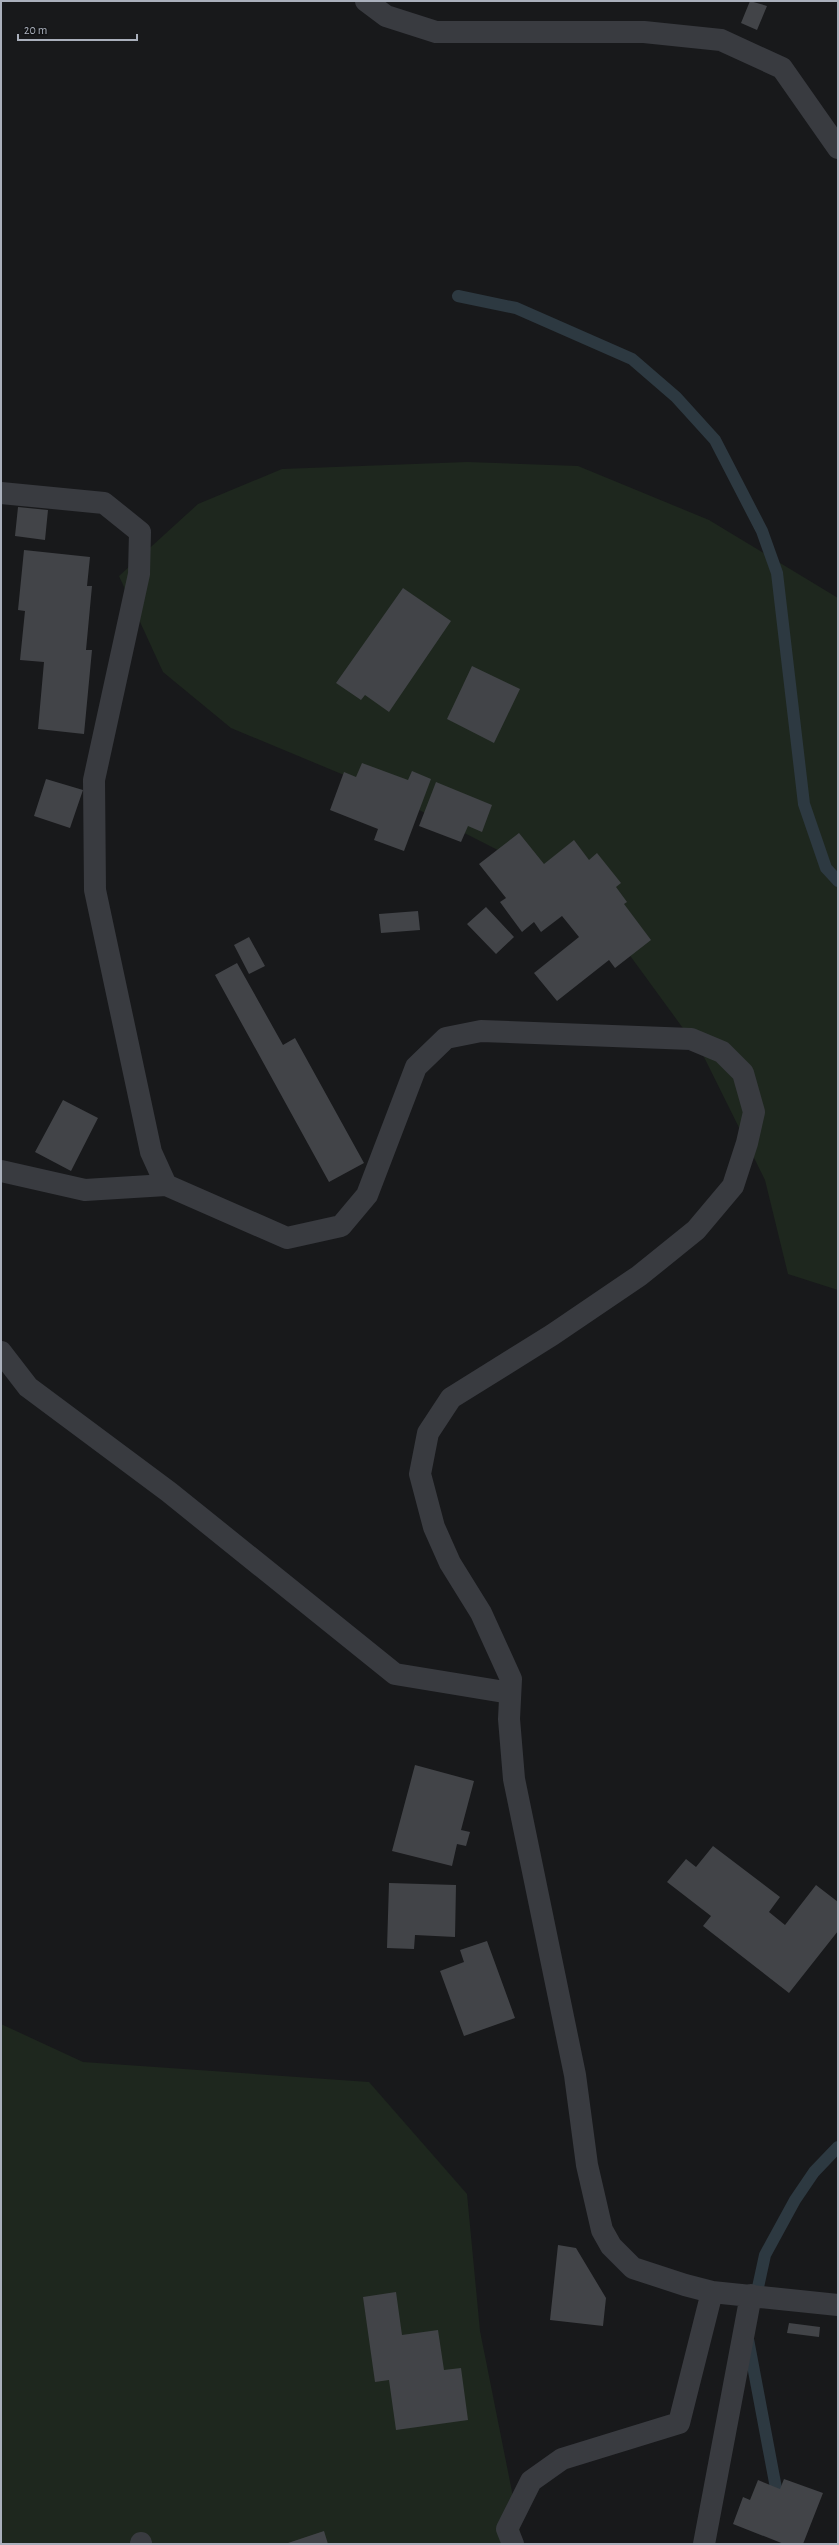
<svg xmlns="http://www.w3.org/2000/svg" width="839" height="2545" font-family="'Alegreya Sans',sans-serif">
  <rect width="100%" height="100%" fill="#18191b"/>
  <path fill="#1e271e" d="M467 462 578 466 709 520 838 598V1290L788 1274 765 1180 704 1057 623 946 525 864 380 790 231 728 163 672 119 576 198 504 282 469Z
    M1 2024 83 2062 369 2082 467 2194 480 2331 521 2537 519 2544H1Z"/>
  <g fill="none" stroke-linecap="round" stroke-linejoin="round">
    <path stroke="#2d3941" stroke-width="12" d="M458 296 516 308 632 359 676 397 715 440 762 531 777 573 804 804 826 868 838 881
      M755 2301 765 2255 795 2200 814 2172 838 2147
      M748 2339 779 2504"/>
  </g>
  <path fill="#424448" d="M750 1 767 6 757 30 741 23Z
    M18 507 48 510 45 540 15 536Z
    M24 550 90 557 87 586H92L86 650H92L84 734 38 729 44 662 20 660 25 611 18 610Z
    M403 588 451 621 389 712 365 695 361 700 336 683Z
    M472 666 520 689 494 743 447 719Z
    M362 763 408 780 412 771 431 779 404 851 374 840 378 829 330 810 344 772 356 777Z
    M46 779 83 790 70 828 34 816Z
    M436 782 492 805 482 832 468 826 461 842 419 826Z
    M519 833 544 864 574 840 589 860 597 853 621 883 616 887 627 902 624 904 651 940 615 968 609 960 557 1001 534 973 579 937 562 916 541 932 534 922 522 932 500 902 506 898 479 864Z
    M486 907 514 937 496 954 467 924Z
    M418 911 420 930 381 933 379 914Z
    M249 937 265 966 249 974 234 945Z
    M237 963 283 1045 295 1038 364 1163 329 1182 215 975Z
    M63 1100 98 1118 71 1171 35 1152Z
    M415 1765 474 1781 461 1830 470 1832 466 1846 457 1844 452 1866 392 1851Z
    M713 1846 780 1897 769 1912 785 1925 816 1885 838 1902V1931L789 1993 703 1926 711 1916 667 1882 686 1859 696 1867Z
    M389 1883 456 1885 455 1937 415 1935 414 1949 387 1948Z
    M487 1941 515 2018 464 2036 440 1971 464 1962 460 1950Z
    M558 2245 576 2248 606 2298 603 2326 550 2320Z
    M396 2292 402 2335 438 2330 444 2370 461 2368 468 2420 396 2430 389 2380 375 2382 363 2297Z
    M789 2323 820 2327 819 2337 787 2333Z
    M784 2479 823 2493 803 2544H784L733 2524 743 2497 750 2500 758 2480 780 2489Z
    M324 2531 328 2544H285Z"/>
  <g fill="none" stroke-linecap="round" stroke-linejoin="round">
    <path stroke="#393b40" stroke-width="22" d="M366 1 386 16 436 32H644L721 40 782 68 838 148
      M1 493 104 503 140 532 139 574 94 780 95 890 151 1152 166 1185 287 1238 341 1226 367 1195 416 1067 446 1038 481 1031 691 1039 722 1052 743 1073 754 1112 747 1143 733 1186 696 1230 639 1276 552 1335 451 1398 428 1433 420 1474 434 1527 450 1563 481 1613 511 1679 509 1719 514 1779 575 2075 587 2165 602 2230 611 2246 633 2268 685 2285 712 2292 838 2305
      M1 1171 85 1190 166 1185
      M1 1352 28 1387 169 1492 395 1674 510 1693
      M141 2543V2544
      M513 2544 507 2529 531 2481 562 2459 679 2423 712 2292
      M704 2544 751 2295"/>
  </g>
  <rect width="839" height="2545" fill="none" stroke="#aab0bc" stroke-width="4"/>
  <path d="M18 34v6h119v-6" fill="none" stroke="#aab0bc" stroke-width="2"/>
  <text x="24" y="34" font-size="12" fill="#aab0bc" stroke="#131416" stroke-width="3" paint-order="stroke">20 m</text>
</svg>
